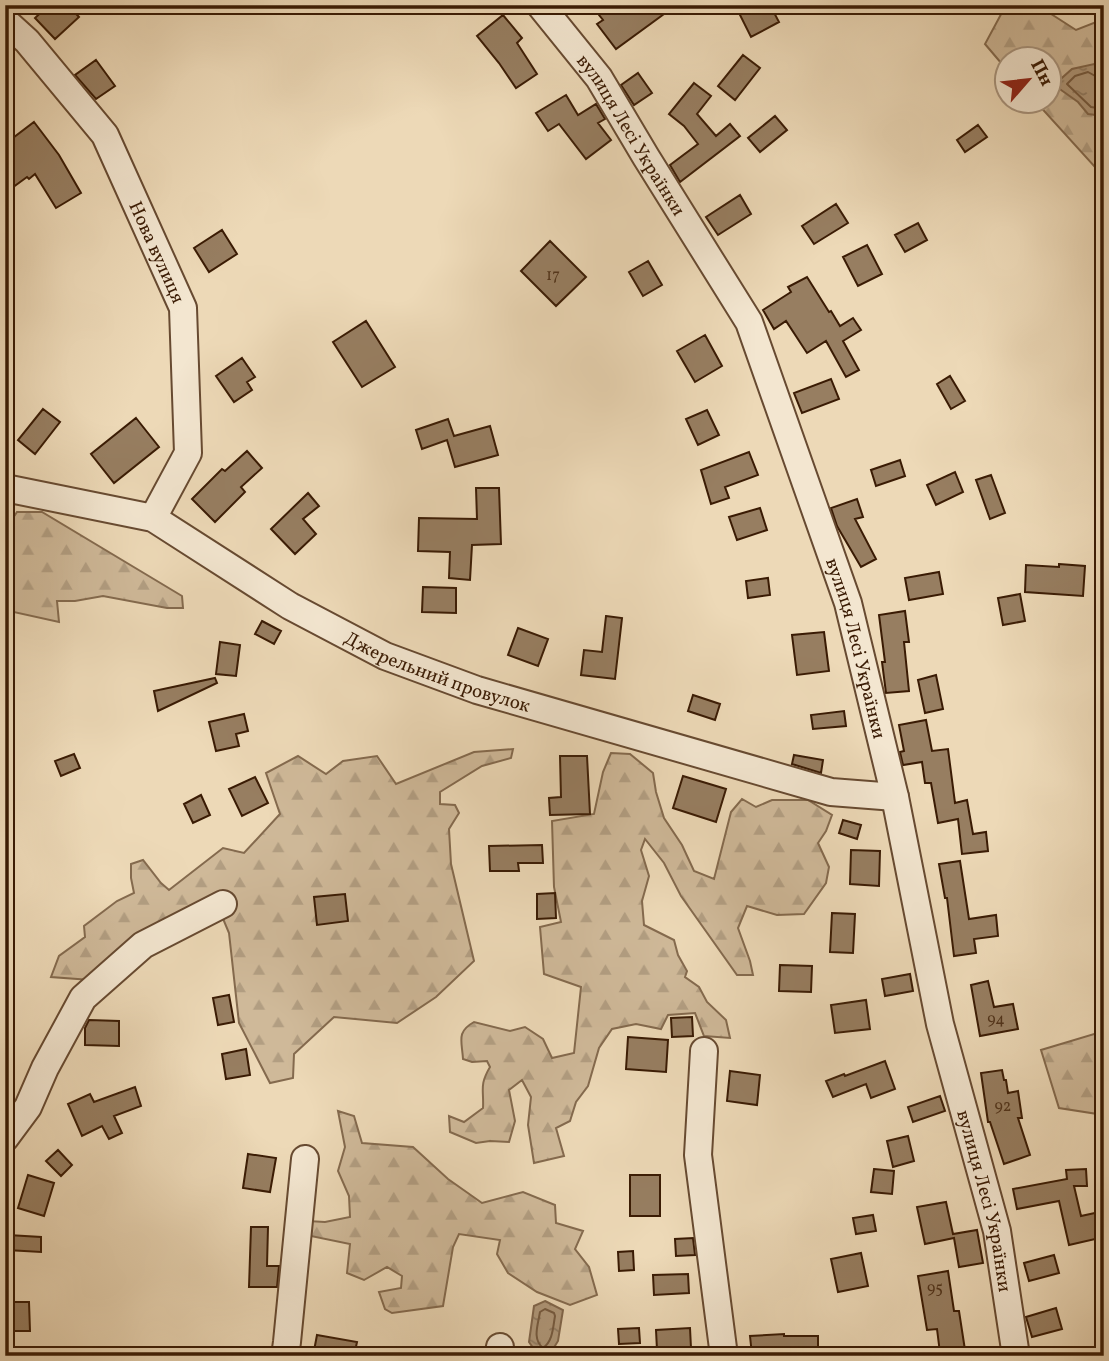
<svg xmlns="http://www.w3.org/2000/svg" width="1109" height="1361" font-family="Vollkorn,serif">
  <defs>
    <pattern id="forest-firs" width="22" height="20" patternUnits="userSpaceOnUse" patternTransform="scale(1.75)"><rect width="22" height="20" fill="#cfb999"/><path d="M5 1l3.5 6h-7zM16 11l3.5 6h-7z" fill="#b29e82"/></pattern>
    <pattern id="water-ripples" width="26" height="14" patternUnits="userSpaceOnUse" patternTransform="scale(1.75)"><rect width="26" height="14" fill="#b0987a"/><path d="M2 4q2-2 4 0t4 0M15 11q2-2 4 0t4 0" fill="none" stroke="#907b62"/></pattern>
  </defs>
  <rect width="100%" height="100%" fill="#edd9b7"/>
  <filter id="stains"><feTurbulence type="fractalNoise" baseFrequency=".00286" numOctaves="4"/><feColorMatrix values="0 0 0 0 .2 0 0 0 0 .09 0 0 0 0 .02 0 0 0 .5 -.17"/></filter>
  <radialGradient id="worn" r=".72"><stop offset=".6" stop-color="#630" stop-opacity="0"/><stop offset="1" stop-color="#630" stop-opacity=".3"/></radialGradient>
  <path fill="url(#forest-firs)" stroke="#846a4e" stroke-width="2" d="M1006 5H1037L1076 30 1104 19V177L1036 102H1050V60H1007V70L985 44Z
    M17 512H42L182 596 183 608H167L103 596 75 601H57L59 622 9 611 5 593V530Z
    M513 749 511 758 482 766 440 792V804L455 805 459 813 449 829 451 864 474 961 436 997 397 1023 334 1017 294 1054 293 1078 270 1083 239 1023 229 933 219 909 91 980 51 977 59 956 85 937 84 926 117 901 134 893 131 878V864L143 860 161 883 169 890 223 848 244 853 280 814 266 773 298 756 326 774 343 761 377 756 396 784 474 752Z
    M611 753 630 754 653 773 656 792 664 818 682 845 694 871 714 879 731 812 742 799 756 807 772 800H808L832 815 826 831 818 843 829 867 826 883 804 914 777 915 747 906 738 928 750 961 753 975H737L681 896 664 863 645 839 641 850 649 876 642 901 644 925 674 940 678 955 687 971 685 977 699 987 707 1002 726 1020 730 1038 704 1036 695 1013 668 1015 661 1029 636 1024 612 1029 599 1048 588 1086 576 1102 570 1121 556 1128 564 1156 534 1163 528 1125 531 1097 522 1080 509 1090 515 1121 509 1142 490 1141 476 1143 450 1132 449 1116 464 1122 483 1108C484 1089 479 1086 490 1067L487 1061 472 1062 463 1059C462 1041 456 1032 474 1022L510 1031 525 1027 543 1039 552 1058 574 1053 581 987 544 974 540 927 561 922 554 887 552 821 594 814 603 772Z
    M1104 1031V1115L1059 1108 1041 1050Z
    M338 1111 354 1116 362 1143 413 1147 448 1179 482 1203 523 1192 555 1205 556 1223 583 1231 575 1249 589 1267 597 1295 570 1305 537 1292 508 1273 497 1254 500 1240 459 1234 453 1247 443 1306 392 1313 385 1309 379 1292 401 1288 402 1276 387 1267 364 1280 347 1273 350 1244 306 1235 308 1221 325 1222 350 1217 349 1196 338 1171 345 1147Z"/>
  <path fill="url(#water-ripples)" stroke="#81664b" stroke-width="2" d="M1094 64 1099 71 1104 67V116L1088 114 1078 102 1054 85 1072 69Z
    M545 1301 563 1310 558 1341 550 1354 536 1352 529 1342 534 1306Z"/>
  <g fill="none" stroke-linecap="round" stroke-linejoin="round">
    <path stroke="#755a3f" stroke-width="2" d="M1104 76 1097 77 1088 72 1075 76 1067 84 1091 107 1104 109
      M545 1309 554 1313 555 1316C553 1327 553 1341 543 1348 532 1339 538 1325 540 1312Z"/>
  </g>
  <path fill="#977e61" stroke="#3a1b04" stroke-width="2" d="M49 5H68L79 17 55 39 35 18Z
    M591 5H658L664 14 616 49 597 24 603 20Z
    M754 5H770L779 22 751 37 739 13Z
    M503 15 522 38 517 43 537 74 516 88 499 63 477 36Z
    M743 55 760 68 735 100 718 86Z
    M96 60 115 86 96 99 75 75Z
    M638 73 652 93 634 105 621 85Z
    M694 83 711 96 697 114 716 136 730 124 740 136 680 182 670 165 698 144 684 126 669 114Z
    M566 95 578 115 596 104 605 119 598 123 611 140 586 159 559 124 548 131 536 113Z
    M775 116 787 130 760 152 748 138Z
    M34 122 59 155 81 193 56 208 35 174 29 179 27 177 5 193V144Z
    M978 125 987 137 965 152 957 140Z
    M740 195 751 214 718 235 706 217Z
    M836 204 848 223 814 244 802 226Z
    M918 223 927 240 905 252 895 235Z
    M222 230 237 254 209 272 194 248Z
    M550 241 586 277 556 306 521 271Z
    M867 245 882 274 858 286 843 257Z
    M648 261 662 285 643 296 629 272Z
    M807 277 829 312 831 311 840 326 853 318 861 330 843 341 859 370 846 377 826 341 807 353 786 321 774 329 763 310 791 292 788 287Z
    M366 321 395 367 362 387 333 342Z
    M705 335 722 366 695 382 677 351Z
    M242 358 255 377 247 382 252 390 234 402 216 376Z
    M950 376 965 401 951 409 937 384Z
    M831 379 839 399 802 413 794 393Z
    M43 409 60 422 35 454 18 440Z
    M707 410 719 435 698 445 686 419Z
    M136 418 159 447 114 483 91 454Z
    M448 419 454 436 490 426 498 455 455 467 447 440 422 449 416 430Z
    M247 451 262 468 241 487 245 492 215 522 192 499 222 469 225 471Z
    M749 452 758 475 725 487 729 498 711 504 701 470Z
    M900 460 905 476 876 486 871 470Z
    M955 472 963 492 936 505 927 485Z
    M991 475 1005 513 990 519 976 480Z
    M476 488H499L501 544 472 545 470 580 449 578 450 552 418 551 419 518 477 519Z
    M308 493 319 506 303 519 316 534 295 554 271 529Z
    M857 499 863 517 855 519 876 559 861 567 837 526 831 508Z
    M760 508 767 530 737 540 729 517Z
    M1059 564 1085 566 1083 596 1025 592 1026 565 1059 567Z
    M939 572 943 594 909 600 905 578Z
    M768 578 770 595 748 598 746 581Z
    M423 587 456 588V613L422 612Z
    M1020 594 1025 621 1003 625 998 598Z
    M905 611 909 642H904L909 691 886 693 882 662H885L879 615Z
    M606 616 622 618 615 679 581 675 584 650 602 652Z
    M262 621 281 631 274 644 255 634Z
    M518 628 548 639 538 666 508 655Z
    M824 632 829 671 797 675 792 635Z
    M220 642 240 645 236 676 216 674Z
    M936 675 943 709 925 713 918 680Z
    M215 678 217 683 158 711 154 691Z
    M693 695 720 704 715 720 688 711Z
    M844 711 846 726 813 729 811 715Z
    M244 714 248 731 236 734 239 746 216 751 209 722Z
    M926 720 932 751 948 749 955 803 967 800 973 834 986 832 988 851 962 854 958 819 938 823 931 783H925L922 762 903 765 900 752 904 751 899 725Z
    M74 754 80 768 61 776 55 761Z
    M794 755 823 760 821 773 792 764Z
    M560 756H587L590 814 550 815 549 798 561 797Z
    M683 776 726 789 716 822 673 808Z
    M255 777 268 803 242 816 229 789Z
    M201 795 210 815 193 823 184 804Z
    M843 820 861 825 857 839 839 833Z
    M542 845 543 863H518L519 871H490L489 846Z
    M851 850 880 851 879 886 850 884Z
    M960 861 969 919 996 915 998 936 974 939 976 953 954 956 947 898H945L939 864Z
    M555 893 556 918 537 919V894Z
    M345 894 348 921 317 925 314 897Z
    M832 913 855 914 853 953 830 952Z
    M780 965 812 966 811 992 779 991Z
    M910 974 913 991 885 996 882 979Z
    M988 981 994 1007 1013 1004 1018 1029 980 1036 971 985Z
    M229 995 234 1022 218 1025 213 998Z
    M866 1000 870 1029 835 1033 831 1005Z
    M692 1017 693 1036 672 1037 671 1018Z
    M89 1020 119 1021V1046L85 1045V1028Z
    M628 1037 668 1040 666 1072 626 1069Z
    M246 1049 250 1075 226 1079 222 1054Z
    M885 1061 895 1089 871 1098 866 1084 833 1097 826 1081 844 1074 845 1076Z
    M1002 1070 1004 1080H1006L1008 1093 1018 1091 1022 1118H1018L1030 1155 1004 1164 990 1122H988L981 1073Z
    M730 1071 760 1075 757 1105 727 1101Z
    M135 1087 141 1106 114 1116 122 1133 109 1139 102 1126 82 1136 68 1104 90 1094 94 1102Z
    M940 1096 945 1111 913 1122 908 1107Z
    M908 1136 914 1161 893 1167 887 1141Z
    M58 1150 72 1165 61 1176 46 1161Z
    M248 1154 276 1158 270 1192 243 1188Z
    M874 1169 894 1171 892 1194 871 1192Z
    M1086 1169 1087 1186H1074L1081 1216 1104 1211V1237L1069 1245 1059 1201 1017 1209 1013 1189 1067 1179 1066 1170Z
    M28 1175 54 1183 44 1216 18 1208Z
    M630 1175H660V1216H630Z
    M946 1202 953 1234 977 1230 983 1263 959 1267 954 1238 925 1244 917 1207Z
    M873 1215 876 1231 856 1234 853 1218Z
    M251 1227H268L267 1266H279L277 1287H249Z
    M8 1235 41 1237V1252L7 1250Z
    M693 1238 695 1255 676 1256 675 1239Z
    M633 1251 634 1270 619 1271 618 1252Z
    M861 1253 868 1286 838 1292 831 1259Z
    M1054 1255 1059 1273 1029 1281 1024 1263Z
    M948 1271 954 1311H959L965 1350 940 1353 937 1329 927 1330 918 1276Z
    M688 1274 689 1293 654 1295 653 1275Z
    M5 1302H29L30 1331H5Z
    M1056 1308 1062 1329 1032 1337 1026 1317Z
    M639 1328 640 1343 619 1344 618 1329Z
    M690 1328 691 1348 657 1350 656 1330Z
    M784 1334V1336H818V1350L752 1355 750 1336Z
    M317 1335 357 1342 354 1356H313Z"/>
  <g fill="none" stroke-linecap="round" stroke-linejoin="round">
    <g stroke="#674a31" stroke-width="30">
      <g id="minor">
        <path id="s1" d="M540 5 599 78 646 157 749 322 848 603 895 797 940 1024 997 1231 1016 1356"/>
        <path id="s2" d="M5 21 27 41 105 135 183 308 188 453 153 518"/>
        <path id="s3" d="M5 488 153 518 290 606 385 656 477 690 831 792 895 797"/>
        <path d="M704 1051 698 1155 724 1356"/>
        <path d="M5 1138 28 1107 45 1068 83 998 143 945 223 904"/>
        <path d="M285 1356 287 1342 305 1159"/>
        <path d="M498 1356 500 1347"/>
      </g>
    </g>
    <use href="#minor" stroke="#f3e6d0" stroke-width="26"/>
  </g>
  <g text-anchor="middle" stroke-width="6" stroke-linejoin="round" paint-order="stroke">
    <g font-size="16" fill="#51341b">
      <text x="553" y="280">17</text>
      <text x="996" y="1024">94</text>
      <text x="1003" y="1111">92</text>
      <text x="935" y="1293">95</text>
    </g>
    <g font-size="19" fill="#3a1b04" stroke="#f3e6d0">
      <text dy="7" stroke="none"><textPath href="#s1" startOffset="159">вулиця Лесі Українки</textPath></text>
      <text dy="7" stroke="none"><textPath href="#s2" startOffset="280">Нова вулиця</textPath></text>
      <text dy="7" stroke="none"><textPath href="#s1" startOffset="724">вулиця Лесі Українки</textPath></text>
      <text dy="7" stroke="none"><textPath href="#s3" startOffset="476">Джерельний провулок</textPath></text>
      <text dy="7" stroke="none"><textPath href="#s1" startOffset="1292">вулиця Лесі Українки</textPath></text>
    </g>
  </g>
  <rect width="1109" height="1361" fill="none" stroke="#edd9b7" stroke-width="28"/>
  <rect x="7" y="7" width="1095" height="1347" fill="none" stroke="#3a1b04" stroke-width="3.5"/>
  <rect x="14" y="14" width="1081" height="1333" fill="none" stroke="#3a1b04" stroke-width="2"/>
  <g transform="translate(1028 80) rotate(62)"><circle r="33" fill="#f3e6d0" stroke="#a9957e" stroke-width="2"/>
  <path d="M0-5L12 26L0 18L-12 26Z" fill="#8f2418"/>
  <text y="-10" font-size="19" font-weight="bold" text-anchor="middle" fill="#3a1b04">Пн</text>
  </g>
  <rect width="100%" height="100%" filter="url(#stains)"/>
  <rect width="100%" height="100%" fill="url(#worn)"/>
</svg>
